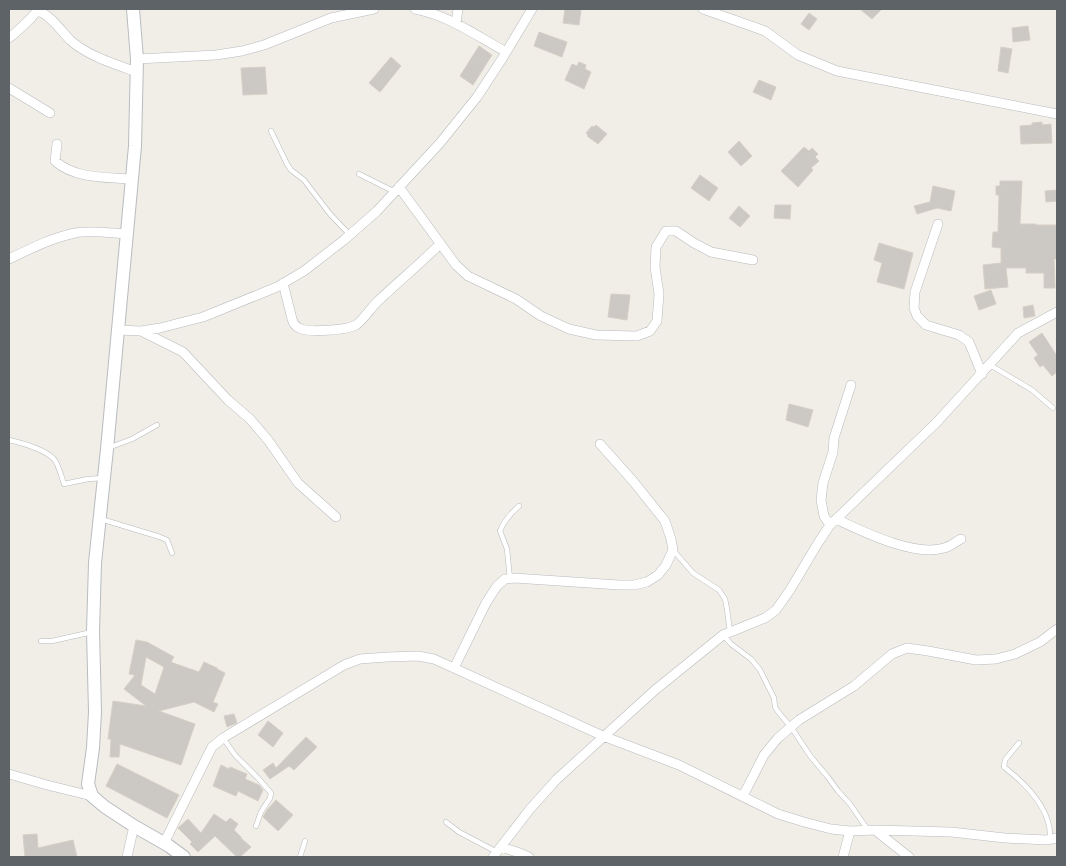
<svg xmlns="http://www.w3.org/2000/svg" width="1066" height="866" font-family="'Space Grotesk',sans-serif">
  <rect width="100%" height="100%" fill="#f1eee7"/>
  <path fill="#ccc9c4" stroke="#d6cfc5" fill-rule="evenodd" d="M565 9 581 10 579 25 563 23Z
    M860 9H882L872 19Z
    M809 13 817 19 809 30 801 24Z
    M1028 26 1030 40 1013 42 1012 28Z
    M539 32 567 42 562 57 534 46Z
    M479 46 492 55 473 85 460 76Z
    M1001 47 1012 49 1008 73 998 71Z
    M391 57 401 66 380 92 369 83Z
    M579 62 586 65 585 69 591 72 584 89 565 80 572 64 577 66Z
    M265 67 267 94 243 95 241 68Z
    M759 80 776 87 771 100 753 92Z
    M1042 122V125L1051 124 1052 143 1021 144 1020 126 1032 125V123Z
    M596 125 607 134 598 144 587 136 588 135 586 133 592 126 594 127Z
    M739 141 752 156 741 166 728 152Z
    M804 147 809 151 812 148 818 154 815 157 819 161 811 168 813 170 798 187 781 171Z
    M700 175 718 188 709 201 691 188Z
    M1000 181H1022L1020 224H1036V225H1057V259H1054L1055 288H1044V273H1026V268H1006L1008 287 985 289 983 265 1001 263V248L992 247 993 232H998L999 195H996V186H1000Z
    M933 186 955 191 951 211 937 208 917 214 914 206 930 202Z
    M1057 190V201L1046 202 1045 191Z
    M775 205H791L790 219 774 218Z
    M739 206 750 216 740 227 729 218Z
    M879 243 913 253 904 289 877 282 882 263 874 260Z
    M991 290 996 304 979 310 974 296Z
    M611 294 630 295 627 320 608 317Z
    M1033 305 1035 316 1024 318 1023 307Z
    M1042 333 1057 356V372L1052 376 1043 365 1040 367 1034 358 1038 355 1029 342Z
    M789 404 813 410 808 427 786 420Z
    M136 640 147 642 174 657 171 662 176 664 199 672 204 662 217 668V669L225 673 213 702 218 704 214 712 194 702 159 711 195 724 181 765 120 744 119 757H110L111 739H108L113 701 146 706 124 689 135 675 129 674ZM146 657 164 667 155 694 141 685Z
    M234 714 237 723 227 727 224 716Z
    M268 721 283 733 273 747 258 735Z
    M306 737 317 747 294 770 289 766 270 779 263 770 273 763 276 768Z
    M117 764 179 795 167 818 106 786Z
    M221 765 229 769 230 767 247 774 245 779 259 785 263 790 258 801 238 791 236 796 213 786Z
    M276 800 293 815 278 831 263 817 267 810Z
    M214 814 226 822 230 818 238 824 234 830 241 837V839V838L251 847 240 857H237L215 836 198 852 190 844 192 842 178 828 188 819 201 833Z
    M37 834 38 848 73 840 77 857H25L23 835Z"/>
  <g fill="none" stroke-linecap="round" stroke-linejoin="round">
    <g stroke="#b7babd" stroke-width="5.5">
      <path id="lane" d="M271 131 287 164 291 170 304 180 330 214 350 235
        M359 174 395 192
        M990 365 1032 390 1053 408
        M9 440C22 443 43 449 53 458 59 464 61 476 64 484L88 479 103 478
        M108 448 132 439 157 425
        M101 519 160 537 167 540 172 553
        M673 550 693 573 719 590 725 599 727 609 730 632
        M510 579 507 549 500 531C504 521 511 513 519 506
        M724 636 731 644 751 659 760 670 774 698 775 707 779 713 791 727 811 757 827 776 838 791 850 804 868 830
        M41 641H52L92 632
        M223 738 235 755 258 778 271 793 270 798 261 812 256 826
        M1019 743 1005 760 1004 767C1026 784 1052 809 1050 839
        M446 822 459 832 497 852
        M300 857 305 841"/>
    </g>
    <g stroke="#b7babd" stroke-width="10">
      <path id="street" d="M415 9C448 15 477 36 506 52
        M703 9 765 31 798 55 837 71 1057 114
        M456 23 458 9
        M9 38C17 32 24 25 32 17 34 14 34 13 38 12 47 11 63 33 70 40 88 56 114 64 137 72
        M137 59 216 55 242 51 264 45 331 18 374 9
        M9 88 50 113
        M57 144 55 161C75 179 106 177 131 179
        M399 187 456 265 468 276 516 299 541 316 569 329 596 335 637 336 650 331 657 321 659 294 655 267 656 247 666 231H676L694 243 711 252 753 260
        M938 224 915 292 914 308 917 316 926 325 959 335 969 342 982 374
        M9 259C30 249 51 238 75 233 91 230 110 233 126 234
        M283 283 292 319C293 323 295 326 299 328 308 333 347 330 356 325 364 319 370 309 377 302 398 282 420 264 440 244
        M118 330 141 331 160 328 203 317 277 287 304 271 344 240 377 211 440 143 477 97 502 59 532 9
        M141 331 183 352 228 400 250 419 268 440 298 483 336 517
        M836 519C864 532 914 557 944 548 950 547 955 542 961 539
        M830 525 824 516 821 500 823 483 833 452 834 438 851 385
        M454 668 486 603 497 586 505 579 514 578 619 585H634L647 582 658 575 666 565 673 550 671 539 665 521 633 481 600 444
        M9 774 47 785 92 796
        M743 796 764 755 778 738 799 720 854 686 892 654 907 648 928 651 976 660 996 659 1015 654 1040 642 1057 629
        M875 830 909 857
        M164 843 212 747 223 738 344 665 360 659 387 657 418 656 434 659 603 736 679 765 778 814 804 822 831 829 850 831 875 830 951 832 1005 838 1046 840 1057 838
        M501 847 520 853 529 857
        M127 857 134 826
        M493 857 530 809 557 779 655 690 723 635 765 618 776 610 790 590 818 543 830 525 937 422 1018 333 1057 312
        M843 857 850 831"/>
    </g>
    <g stroke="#b8bcc0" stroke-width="14">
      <path id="secondary" d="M133 9 137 59 135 146 107 449 95 563 93 631 95 712 93 748 88 784 92 796 105 807 134 826 169 846 184 857"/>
    </g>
    <use href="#lane" stroke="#fff" stroke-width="4.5"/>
    <use href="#street" stroke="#fff" stroke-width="9"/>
    <use href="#secondary" stroke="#fff" stroke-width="12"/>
  </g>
  <rect width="1066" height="866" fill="none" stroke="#5e6367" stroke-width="20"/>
</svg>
